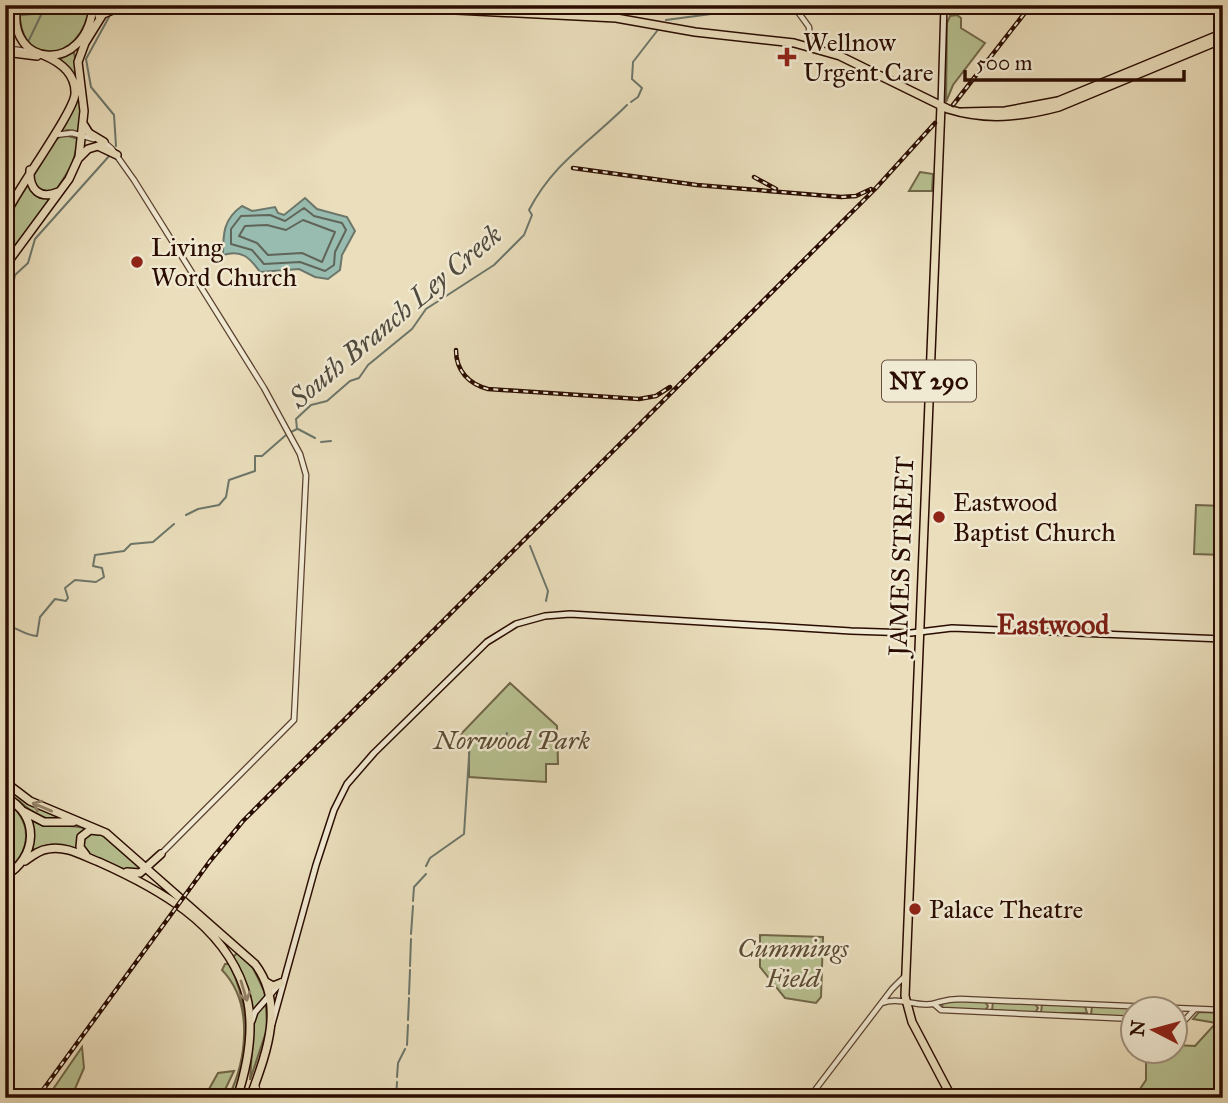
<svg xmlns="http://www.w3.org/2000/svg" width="1228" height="1103" font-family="'IM FELL Great Primer',serif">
  <rect width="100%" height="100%" fill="#eadebc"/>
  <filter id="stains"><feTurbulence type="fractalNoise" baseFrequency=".00286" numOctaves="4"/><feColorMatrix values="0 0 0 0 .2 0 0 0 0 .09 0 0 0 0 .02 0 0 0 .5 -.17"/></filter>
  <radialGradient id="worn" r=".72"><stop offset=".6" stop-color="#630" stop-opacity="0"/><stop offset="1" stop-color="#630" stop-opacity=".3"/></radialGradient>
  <path fill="#b7c191" stroke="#706648" stroke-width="2" d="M20 5H90C81 67 15 70 20 5Z
    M957 15 961 18V28L985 43 953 85 946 102 947 23 950 16Z
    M74 52 82 106 81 132 67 130 58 133C77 105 86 87 60 59Z
    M64 135 79 139 72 165 57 189 45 193 33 185C32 167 47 142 64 135Z
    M920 172 933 174 932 191H909Z
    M27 181 31 190 53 196 5 259V221Z
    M1196 505 1223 506V555L1194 554Z
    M510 683 557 726 558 764H546V782L469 777V744L461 734Z
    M5 787 27 803 60 818C33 822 27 803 5 792Z
    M5 801C34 819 32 854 5 872Z
    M30 820C48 830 69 822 88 829L85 830 80 853 41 848 33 851Z
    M91 832 101 834 142 870C126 873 93 860 82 848V839Z
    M760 935 823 937 821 997 816 1003 785 998 760 967Z
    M237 953 253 968 267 997 253 1011 247 986 233 957Z
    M225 964H229C252 1008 247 1051 234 1098H228C247 1060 254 1003 222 970Z
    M943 1000 985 1002 988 1006 985 1011 942 1008Z
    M993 1002 1035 1004 1038 1008 1035 1013 992 1010Z
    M1042 1004 1085 1006 1087 1013H1041Z
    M266 1005 267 1029 250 1080 254 1020 257 1012Z
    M1092 1006 1136 1008 1134 1009 1133 1017 1091 1015Z
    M1199 1012 1223 1013V1098H1134L1146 1080V1051L1176 1050V1045L1195 1046 1216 1023 1193 1019Z
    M82 1047 84 1068 71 1098H47Z
    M234 1071 221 1098H204L218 1073Z"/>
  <path fill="#98bcb0" stroke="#6c766a" stroke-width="2" d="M305 198 317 209 347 217 355 231 342 255 340 270 328 279 315 277 299 269 260 272C250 258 242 249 223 255 223 235 223 219 242 206L252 211 275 207 278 213 284 215Z"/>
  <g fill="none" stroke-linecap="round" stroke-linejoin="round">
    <path stroke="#616458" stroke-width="2" d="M304 208 314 216 342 223 346 230 335 252 334 265 325 271 300 262 264 264 252 250 231 244V229L241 216 270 215 285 221Z
      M303 220 335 232 322 262 302 253 268 255 257 243 239 236 245 226 267 225 286 230Z"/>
    <path stroke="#6c766a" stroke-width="2" d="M40 5 43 13
      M22 15 86 9
      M109 17 86 59 91 87 114 115 116 146
      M666 20 778 5
      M29 40 41 15
      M631 102 638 97 642 88 632 79 633 62 657 31
      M9 333V303L15 275 28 263 35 239 110 155
      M298 429 315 438
      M291 432 297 429 296 419 311 405 327 401 350 381 359 378 368 365 412 329 426 309 494 265 524 235 532 215 529 210C554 162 589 143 627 105
      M321 442 331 441
      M186 515 198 509 219 505 226 497 229 480 255 471V456H262L286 435
      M530 546 548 591 546 601
      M5 625C17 627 24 635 37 636L40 617 55 599 66 601 68 598 65 588 75 580 96 582 104 577 102 568 93 566 95 555 124 551 131 544 153 542 174 524
      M471 736H506L507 733
      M426 866 430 858 464 834 470 741
      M413 901 414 887 426 874
      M411 934 413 906
      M410 966 411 939
      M409 994 410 970
      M408 1020 409 998
      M407 1045 408 1025
      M397 1077 398 1063 405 1049
      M396 1098 397 1082"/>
    <g stroke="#5a402f" stroke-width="7">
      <path id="tertiary" d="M793 5 809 27 810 46
        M5 41 15 20
        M5 48 32 52
        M55 135 72 133 94 139
        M103 141 112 149 134 180 264 388 300 454 306 475 294 720 161 854
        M882 1003C898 996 915 1007 932 1004 944 1001 946 999 960 999L1223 1010
        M934 1004 941 1010 1134 1019
        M1176 1021H1184L1194 1010
        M256 1085 259 1098
        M809 1098 892 989 905 976"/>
    </g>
    <g stroke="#2a0c00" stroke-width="8">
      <path id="secondary" d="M941 106 944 5
        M252 1021 255 1012 281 982
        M272 1024 316 865 334 810 347 784 374 753 487 642 516 624 545 616 570 614 851 631 911 633 952 628 1223 639"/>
    </g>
    <g stroke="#2a0c00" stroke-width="10">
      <path id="primary" d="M17 5C5 69 88 75 93 5
        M357 5 616 18 695 32 794 43 840 56 948 109C986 121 1021 117 1059 107L1223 39
        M99 16 124 5H210
        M5 52 37 56
        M941 106 905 996 912 1022 952 1098
        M962 112 1005 111 1058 101 1223 33
        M84 125 89 133 104 142
        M79 158 88 149 98 146 117 155
        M30 170C29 189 39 200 58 192
        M5 216C17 189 74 112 75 94 76 74 60 62 43 55
        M5 266 69 179 79 157 84 111 78 62 85 43 103 14
        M5 782 30 801 106 833 255 964C286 1005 266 1054 250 1098
        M5 797C41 815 37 858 5 876
        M25 812 44 822H73
        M86 855 80 847 81 837 90 830 99 831
        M25 861C32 856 39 850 48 849 65 845 83 856 99 862 157 888 222 923 244 988 256 1022 248 1064 237 1098
        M127 872 140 873 161 854
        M266 982 273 986 281 983"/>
    </g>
    <use href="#tertiary" stroke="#f1ead3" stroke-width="4.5"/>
    <use href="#secondary" stroke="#f1ead3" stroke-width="5"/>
    <use href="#primary" stroke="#eadebc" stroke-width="7"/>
    <g stroke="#2a0c00" stroke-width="4.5">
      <path id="rail" d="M953 105 1031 5
        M573 168 697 185 841 197 856 196 871 189
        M754 177 776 189
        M456 350C456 371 469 384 488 389L639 399 656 396 670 387
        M37 1098 210 861 243 821 876 188 935 123"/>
    </g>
    <use href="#rail" stroke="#f1ead3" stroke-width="2" stroke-dasharray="5" stroke-linecap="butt"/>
  </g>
  <defs><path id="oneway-shaft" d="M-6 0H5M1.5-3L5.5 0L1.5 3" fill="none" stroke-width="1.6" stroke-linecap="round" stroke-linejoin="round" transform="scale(1.75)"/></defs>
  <g stroke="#948067">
    <use href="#oneway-shaft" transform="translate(42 807) rotate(-157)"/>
    <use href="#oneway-shaft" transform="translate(244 991) rotate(73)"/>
  </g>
  <g fill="#8f2418" stroke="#f1ead3" stroke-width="2.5">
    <path d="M783.5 46.5h7v7h7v7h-7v7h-7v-7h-7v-7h7z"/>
    <circle cx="137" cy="262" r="7"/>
    <circle cx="939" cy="517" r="7"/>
    <circle cx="915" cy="909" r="7"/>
  </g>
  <g text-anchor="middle" stroke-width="5" stroke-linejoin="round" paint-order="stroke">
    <rect fill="#f1ead3" stroke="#664f3f" stroke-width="2" x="882" y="360.5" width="94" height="41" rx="5"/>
    <g font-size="24" font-weight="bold" fill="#2a0c00">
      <text x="929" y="389">NY 290</text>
    </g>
    <g font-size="26" fill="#2a0c00" stroke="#f1ead3" text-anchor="start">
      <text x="803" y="51">Wellnow<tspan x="803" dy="30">Urgent Care</tspan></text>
      <text x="151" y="256">Living<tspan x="151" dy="30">Word Church</tspan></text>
      <text x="953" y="511">Eastwood<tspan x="953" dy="30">Baptist Church</tspan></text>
      <text x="929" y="918">Palace Theatre</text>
    </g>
    <g font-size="26" fill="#2a0c00" stroke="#f1ead3">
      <text transform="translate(901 556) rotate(-88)" y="9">JAMES STREET</text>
    </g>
    <g font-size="26" font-style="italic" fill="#5b4b33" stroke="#f1ead3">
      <text x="512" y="749">Norwood Park</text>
      <text x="793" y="957">Cummings<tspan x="793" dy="30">Field</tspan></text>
    </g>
    <g font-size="28" font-style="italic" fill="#504a3e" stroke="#f1ead3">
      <text transform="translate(395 316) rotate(-40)" y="10">South Branch Ley Creek</text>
    </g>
    <g font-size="28" font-weight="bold" fill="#7a1f14" stroke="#f1ead3">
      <text x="1053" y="634">Eastwood</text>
    </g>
  </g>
  <rect width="1228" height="1103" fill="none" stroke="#eadebc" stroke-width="28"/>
  <rect x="7" y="7" width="1214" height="1089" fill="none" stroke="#2a0c00" stroke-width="3.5"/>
  <rect x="14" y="14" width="1200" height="1075" fill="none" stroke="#2a0c00" stroke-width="2"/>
  <g transform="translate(1154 1030) rotate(276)"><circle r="33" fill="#f1ead3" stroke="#a1917f" stroke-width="2"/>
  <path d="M0-5L12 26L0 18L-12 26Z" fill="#8f2418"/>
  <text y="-10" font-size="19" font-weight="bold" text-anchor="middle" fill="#2a0c00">N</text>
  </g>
  <path d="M965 70v10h219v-10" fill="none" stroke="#2a0c00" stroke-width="3.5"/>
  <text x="976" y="70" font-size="21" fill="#2a0c00" stroke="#f1ead3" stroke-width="5" paint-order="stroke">500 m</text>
  <rect width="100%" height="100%" filter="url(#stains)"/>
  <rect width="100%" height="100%" fill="url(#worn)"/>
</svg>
